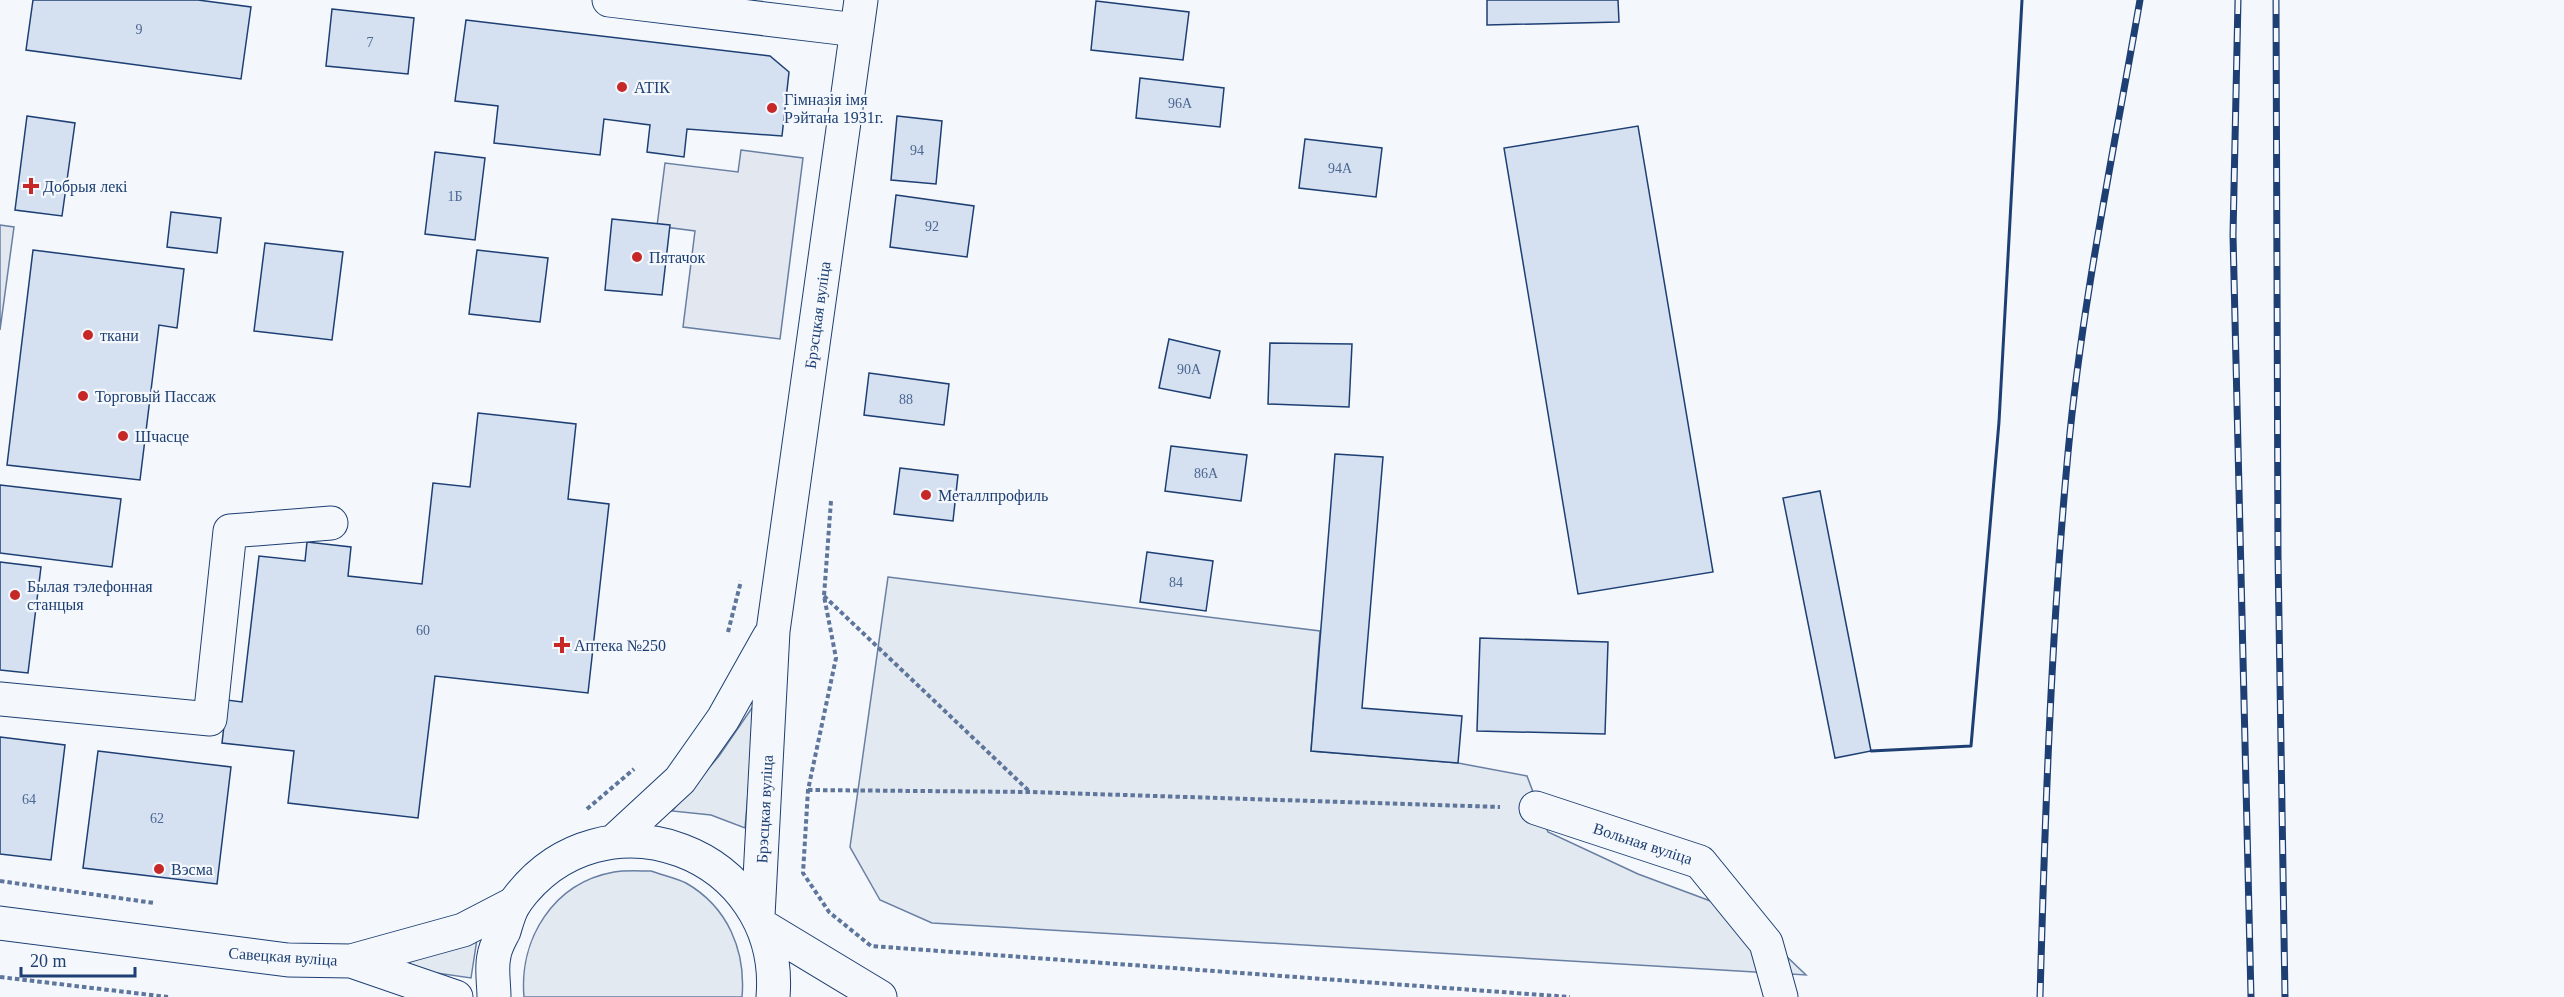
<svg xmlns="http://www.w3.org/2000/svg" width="2564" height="997" font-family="'Times New Roman',serif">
  <rect width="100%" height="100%" fill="#f4f7fb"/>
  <path fill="#e3e9f0" stroke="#687fa3" stroke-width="1.5" d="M888 577 1320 631 1311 751 1458 763 1527 776 1548 832 1638 874 1740 912 1806 975 932 923 880 900 850 847Z
    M756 702 745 828 711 815 672 811 719 756Z
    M651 871C662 875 676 878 686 883 728 907 746 951 742 997H524C519 939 553 883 614 872 625 870 639 871 651 871Z
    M477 939 471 978 395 967Z"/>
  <path fill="#e3e8f0" stroke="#687fa3" stroke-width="1.5" d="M741 150 803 158 780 339 683 327 695 231 657 226 665 163 738 172Z
    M0 225 14 227 0 330Z"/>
  <path fill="#d5e0f0" stroke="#1d3f73" stroke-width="1.5" d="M33 0H198L251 7 241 79 26 50Z
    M1487 0H1618L1619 22 1487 25Z
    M1096 1 1189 12 1183 60 1091 50Z
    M332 9 414 18 408 74 326 66Z
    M466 20 770 56 789 72 782 136 687 129 684 157 647 152 650 125 604 119 600 155 494 143 498 106 455 101Z
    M1140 78 1224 88 1220 127 1136 118Z
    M27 116 75 123 62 216 15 210Z
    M897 116 942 121 936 184 891 180Z
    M1638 126 1713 572 1578 594 1504 148Z
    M1305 139 1382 148 1376 197 1299 188Z
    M435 152 485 158 475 240 425 234Z
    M896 195 974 206 967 257 890 247Z
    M171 212 221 218 217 253 167 247Z
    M612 219 670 225 662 295 605 290Z
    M265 243 343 252 332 340 254 331Z
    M33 250 184 269 177 328 159 325 140 480 7 465Z
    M477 250 548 258 540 322 469 314Z
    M1169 339 1220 351 1210 398 1159 388Z
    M1270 343 1352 344 1349 407 1268 404Z
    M869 373 949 384 944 425 864 415Z
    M478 413 576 424 568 499 609 504 588 693 435 676 418 818 288 803 294 751 222 743 227 700 242 702 259 556 305 561 307 542 351 547 348 576 422 584 433 483 470 487Z
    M1171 446 1247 455 1241 501 1165 491Z
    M1335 454 1383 457 1362 708 1462 716 1458 763 1311 751Z
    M900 468 958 475 953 521 894 514Z
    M0 485 121 499 112 567 0 553Z
    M1820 491 1871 751 1835 758 1783 498Z
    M1147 552 1213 561 1206 611 1140 602Z
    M0 562 41 567 28 673 0 670Z
    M1480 638 1608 642 1605 734 1477 731Z
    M0 737 65 745 51 860 0 854Z
    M98 751 231 767 217 884 83 868Z"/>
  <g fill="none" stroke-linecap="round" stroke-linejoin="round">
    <g stroke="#1d3f73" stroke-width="35">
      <path id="minor" d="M0 699 210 719 230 531 331 523
        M1536 808 1700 862 1766 943 1781 997
        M0 923 288 960 351 961 463 930 515 903
        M351 961 456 997"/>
    </g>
    <g stroke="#1d3f73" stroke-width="35">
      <path id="major" d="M609 0 857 30
        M614 841 680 780 723 719 769 637
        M758 916 773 631 861 0
        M764 927 880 997
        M494 997C494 984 491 968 494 956 495 947 500 939 504 931 507 921 510 909 516 901 602 783 785 852 773 997"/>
    </g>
    <path stroke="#5e769c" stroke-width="4" stroke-dasharray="4.5 3" stroke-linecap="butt" d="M831 501 824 596 836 658 808 790 803 873 829 912 871 946 1570 997
      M824 596 1030 792
      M728 632 741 581
      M808 790 1030 792 1500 807
      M587 809 634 769
      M0 881 154 903
      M0 977 168 997"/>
    <use href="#minor" stroke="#f4f7fb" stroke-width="33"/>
    <use href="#major" stroke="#f4f7fb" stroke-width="33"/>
    <g stroke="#1d3f73" stroke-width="7">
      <path id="rail" d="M2238 0 2233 235 2251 997
        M2276 0 2278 556 2285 997
        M2040 997C2045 816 2051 634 2068 453 2082 301 2114 150 2140 0"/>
    </g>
    <use href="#rail" stroke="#f4f7fb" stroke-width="4.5" stroke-dasharray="14" stroke-linecap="butt"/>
    <path stroke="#1d3f73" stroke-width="3" d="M1871 751 1971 746 1999 422 2022 0"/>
  </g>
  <g fill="#c62828" stroke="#f4f7fb" stroke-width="2">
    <circle cx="622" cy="87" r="6"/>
    <circle cx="772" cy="108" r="6"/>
    <path d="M28 177h6v6h6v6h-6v6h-6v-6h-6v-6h6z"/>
    <circle cx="637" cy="257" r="6"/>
    <circle cx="88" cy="335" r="6"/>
    <circle cx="83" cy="396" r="6"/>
    <circle cx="123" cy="436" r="6"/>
    <circle cx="926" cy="495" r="6"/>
    <circle cx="15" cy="595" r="6"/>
    <path d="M559 636h6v6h6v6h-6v6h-6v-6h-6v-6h6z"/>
    <circle cx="159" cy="869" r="6"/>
  </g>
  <g text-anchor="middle" stroke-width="4.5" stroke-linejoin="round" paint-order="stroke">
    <g font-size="14" fill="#4b6792">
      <text x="139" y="34">9</text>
      <text x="370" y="47">7</text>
      <text x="1180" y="108">96А</text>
      <text x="917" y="155">94</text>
      <text x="1340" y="173">94А</text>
      <text x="455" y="201">1Б</text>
      <text x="932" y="231">92</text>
      <text x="1189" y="374">90А</text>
      <text x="906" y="404">88</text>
      <text x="1206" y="478">86А</text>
      <text x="1176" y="587">84</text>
      <text x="423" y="635">60</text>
      <text x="29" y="804">64</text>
      <text x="157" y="823">62</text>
    </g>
    <g font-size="16" fill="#1d3f73" stroke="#f4f7fb" text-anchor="start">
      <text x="634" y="93">АТІК</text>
      <text x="784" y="105">Гімназія імя<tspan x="784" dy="18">Рэйтана 1931г.</tspan></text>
      <text x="43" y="192">Добрыя лекі</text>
      <text x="649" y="263">Пятачок</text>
      <text x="100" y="341">ткани</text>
      <text x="95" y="402">Торговый Пассаж</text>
      <text x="135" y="442">Шчасце</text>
      <text x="938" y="501">Металлпрофиль</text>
      <text x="27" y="592">Былая тэлефонная<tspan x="27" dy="18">станцыя</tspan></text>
      <text x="574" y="651">Аптека №250</text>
      <text x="171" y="875">Вэсма</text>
    </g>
    <g font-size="16" fill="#1d3f73" stroke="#f4f7fb">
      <text transform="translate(817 315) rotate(-82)" y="6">Брэсцкая вуліца</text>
      <text transform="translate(764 809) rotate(-87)" y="6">Брэсцкая вуліца</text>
      <text transform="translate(1643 843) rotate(18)" y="6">Вольная вуліца</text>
      <text transform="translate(283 956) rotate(4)" y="6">Савецкая вуліца</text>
    </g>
  </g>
  <path d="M21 967v9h114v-9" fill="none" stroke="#1d3f73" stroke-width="3"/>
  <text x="30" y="967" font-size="18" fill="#1d3f73" stroke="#f4f7fb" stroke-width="4.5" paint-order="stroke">20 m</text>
</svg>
